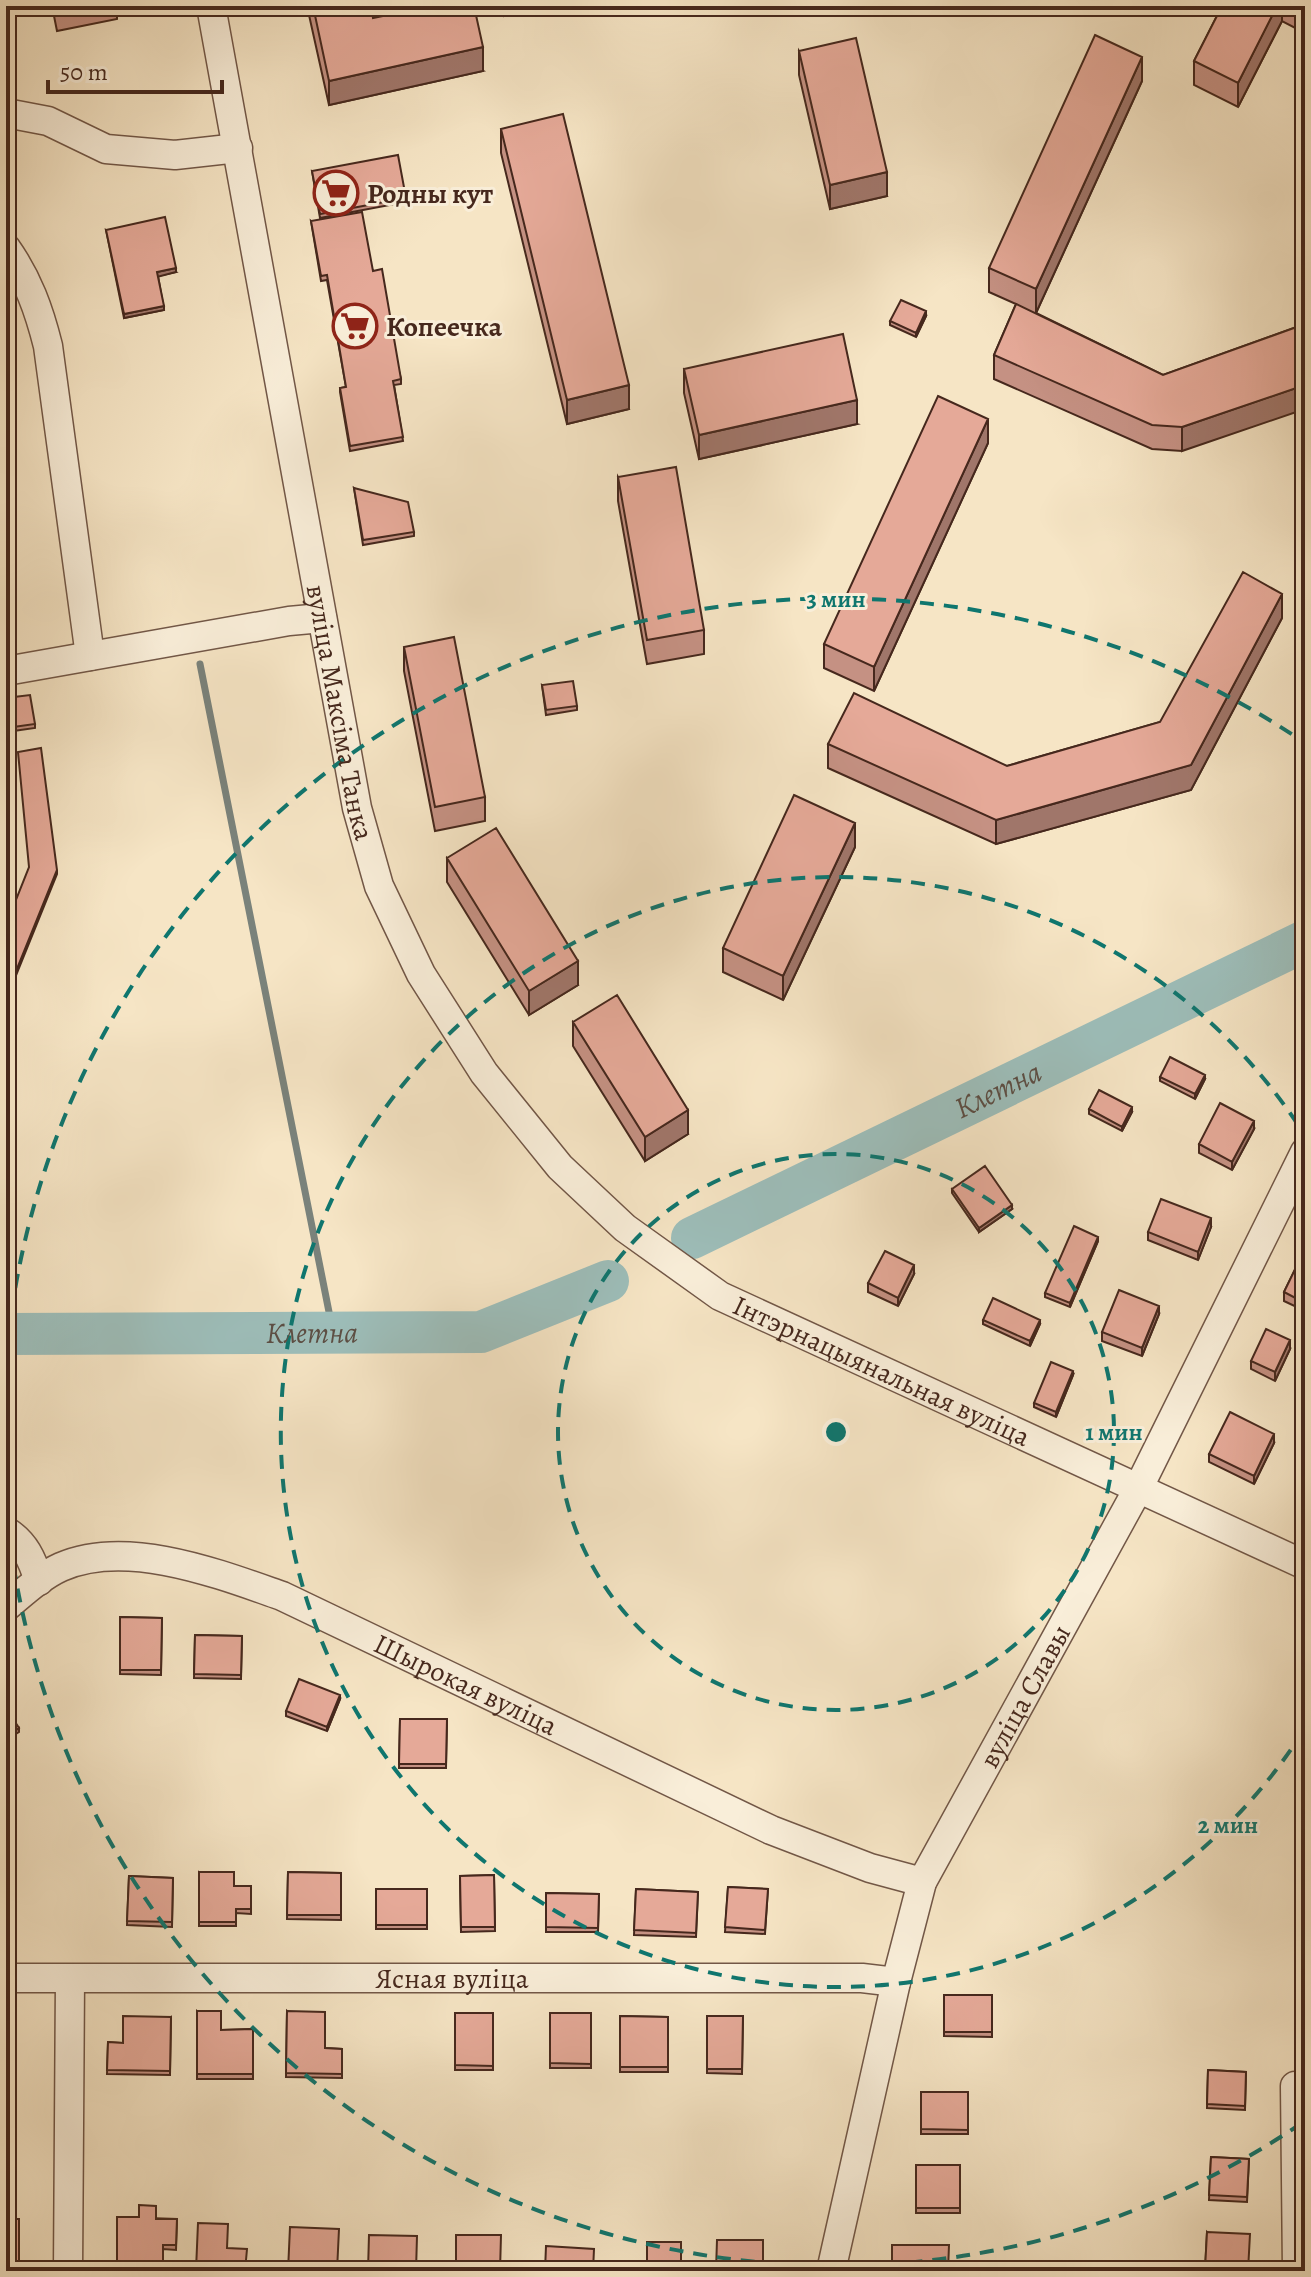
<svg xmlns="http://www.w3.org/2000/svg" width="1311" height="2277" font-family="Alegreya,serif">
  <rect width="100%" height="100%" fill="#f6e5c5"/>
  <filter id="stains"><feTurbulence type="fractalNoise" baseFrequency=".0025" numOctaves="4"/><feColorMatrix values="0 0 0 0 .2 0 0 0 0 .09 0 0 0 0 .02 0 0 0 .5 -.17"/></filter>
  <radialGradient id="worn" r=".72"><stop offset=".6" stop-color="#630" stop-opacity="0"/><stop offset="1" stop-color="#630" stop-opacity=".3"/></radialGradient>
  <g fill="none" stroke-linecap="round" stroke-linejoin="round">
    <path stroke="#7a827b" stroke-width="7" d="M200 664 333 1332"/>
    <g stroke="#9dbeba" stroke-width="42">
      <path id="s1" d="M692 1238 1305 941"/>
      <path id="s2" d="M6 1334 481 1332 608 1281"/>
    </g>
    <g stroke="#725747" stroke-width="31">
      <g id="minor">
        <path id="s3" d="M211 6 357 808 379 886 421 974 484 1073 560 1167 625 1228 720 1296 1305 1565"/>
        <path d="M6 113 48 121 106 149 175 155 238 148"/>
        <path d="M6 248C28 279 39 310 48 346L90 656"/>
        <path d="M6 671 289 621 322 618"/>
        <path d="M6 1531C25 1543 32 1559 39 1581"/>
        <path id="s4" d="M6 1607C23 1593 41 1576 61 1567 127 1538 219 1574 282 1596L771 1830 870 1868 922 1882"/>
        <path id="s5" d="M6 1978H862L896 1982"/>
        <path d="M1295 2086 1297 2271"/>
        <path d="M68 2271 70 1979"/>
        <path id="s6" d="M831 2271 896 1982 922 1882 1138 1489 1305 1152"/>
      </g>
    </g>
    <use href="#minor" stroke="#f9eed9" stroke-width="28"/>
  </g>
  <path fill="#c59183" stroke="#46281d" stroke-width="2" d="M52 6H117V19L57 31Z
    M307 6H371L373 18 483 71 329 105Z
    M1222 6H1305V33L1282 21 1238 107 1194 85V61Z
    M799 51 887 196 830 209 799 75Z
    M1142 81 1036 313 1163 375 1305 324 1182 451 1152 449 994 379V355L1016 304 989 292V268Z
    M501 129 629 409 567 424 501 153Z
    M312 171 406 198V202L320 218Z
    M311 221 373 271 401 379V384L394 385 403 441 350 451 340 392V388L346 387 327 280 321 281Z
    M106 230 176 272 158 276 164 310 124 318Z
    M926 316 916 337 890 325V321Z
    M684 369 857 424 699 459 684 393Z
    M988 443 874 691 824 668V644Z
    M618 477 704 630V654L647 664 618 501Z
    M354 488 414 532V536L363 545Z
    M1282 618 1191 790 996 844 828 768V744L1007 766 1160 722Z
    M404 647 485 797V821L435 831 404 671Z
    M542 685 577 706V710L546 715Z
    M6 698 35 724V728L6 732Z
    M855 847 783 1000 723 972V948Z
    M447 858 578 985 529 1015 447 882Z
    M573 1022 688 1134 645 1161 573 1046Z
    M1160 1077 1205 1079 1195 1099 1160 1081Z
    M1089 1109 1132 1112 1122 1131 1089 1114Z
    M1254 1129 1232 1170 1199 1153V1144Z
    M952 1189 1012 1209 979 1232 952 1193Z
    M1211 1227 1198 1260 1148 1240V1232Z
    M1098 1241 1070 1307 1045 1297V1293Z
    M1305 1249V1311L1284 1301V1292Z
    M914 1274 898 1306 868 1292V1283Z
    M1159 1314 1142 1356 1102 1341V1332Z
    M983 1320 1040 1324 1030 1346 983 1324Z
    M1290 1349 1275 1381 1251 1369V1361Z
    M1073 1375 1056 1417 1034 1407V1403Z
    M1274 1443 1254 1484 1209 1462V1454Z
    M120 1617 162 1618 161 1675 120 1674Z
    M195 1635 242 1636 241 1679 194 1678Z
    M340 1699 327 1731 286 1716V1711Z
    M400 1719H447L446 1768H399Z
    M199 1872 234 1886H251V1914L236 1913V1926H199Z
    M288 1872 341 1873V1920L287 1919Z
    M494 1875 495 1931 461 1932 460 1876Z
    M129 1876 173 1878 172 1927 127 1925Z
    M728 1887 768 1889 765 1934 725 1932Z
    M376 1889H427V1929H376Z
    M636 1889 698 1892 696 1937 634 1935Z
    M546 1893 599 1894 598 1932H546Z
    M944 1995H992V2037L944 2036Z
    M197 2011 221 2030 253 2029V2079H197Z
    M287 2011 325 2048 342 2049V2078L286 2077Z
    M455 2013H493V2070H455Z
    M550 2013H591V2068H550Z
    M620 2016 668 2017V2072H620Z
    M707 2016H743L742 2074 707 2073Z
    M171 2017 170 2075 107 2074 108 2042 123 2043Z
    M1208 2070 1246 2072 1245 2110 1207 2108Z
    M921 2092H968V2134H921Z
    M1211 2157 1249 2159 1247 2202 1209 2200Z
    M916 2165H960V2213H916Z
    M117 2217 177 2219 176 2250 163 2249V2271H117Z
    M6 2219H19V2269H6Z
    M1207 2232 1248 2271H1205Z"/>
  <path fill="#a0766a" stroke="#46281d" stroke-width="2" d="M504 6H551L504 16Z
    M1277 6H1282V21L1238 107V83Z
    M483 47V71L329 105V81Z
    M1142 57V81L1036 313V289Z
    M887 172V196L830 209V185Z
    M176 268V272L157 277V272Z
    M164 306V310L124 318V314Z
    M926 311V316L916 337V333Z
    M629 385V409L567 424V400Z
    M1305 385V409L1182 451V427Z
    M857 400V424L699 459V435Z
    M988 419V443L874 691V667Z
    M1282 594V618L1191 790 996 844V820L1191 765Z
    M855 823V847L783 1000V976Z
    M57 870V874L6 1000V996Z
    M578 961V985L529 1015V991Z
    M1205 1075V1079L1195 1099V1094Z
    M1132 1107V1112L1122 1131V1127Z
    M688 1110V1134L645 1161V1137Z
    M1254 1121V1129L1232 1170V1162Z
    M1012 1205V1209L979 1232V1228Z
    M1211 1218V1227L1198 1260V1252Z
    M1098 1237V1241L1070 1307V1303Z
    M914 1265V1274L898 1306V1298Z
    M1159 1306V1314L1142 1356V1348Z
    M1040 1320V1324L1030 1346V1341Z
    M1290 1340V1349L1275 1381V1372Z
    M1073 1371V1375L1056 1417V1412Z
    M1274 1434V1443L1254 1484V1476Z
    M340 1695V1699L327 1731V1727Z
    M19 1728V1732L6 1740V1736Z"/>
  <path fill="#e5a998" stroke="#46281d" stroke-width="2" d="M313 6H371L373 18 431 6H474L483 47 329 81Z
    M1222 6H1277L1238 83 1194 61Z
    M1095 35 1142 57 1036 289 989 268Z
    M856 38 887 172 830 185 799 51Z
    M563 114 629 385 567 400 501 129Z
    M398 155 406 198 320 214 312 171Z
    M362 212 373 271 382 269 401 379 393 381 403 437 350 446 340 388 346 387 327 275 321 276 311 221Z
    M165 217 176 268 157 272 164 306 124 314 106 230Z
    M901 300 926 311 916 333 890 321Z
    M1016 304 1163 375 1305 324V385L1182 427 1152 425 994 355Z
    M843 334 857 400 699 435 684 369Z
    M938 396 988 419 874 667 824 644Z
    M676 467 704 630 647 640 618 477Z
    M354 488 408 502 414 532 363 540Z
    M1243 572 1282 594 1191 765 996 820 828 744 854 693 1007 766 1160 722Z
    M454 637 485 797 435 807 404 647Z
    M573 681 577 706 546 710 542 685Z
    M30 695 35 724 6 728V698Z
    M41 748 57 870 6 996V925L29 867 18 752Z
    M794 795 855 823 783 976 723 948Z
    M496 828 578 961 529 991 447 858Z
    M617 995 688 1110 645 1137 573 1022Z
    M1170 1057 1205 1075 1195 1094 1160 1077Z
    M1099 1090 1132 1107 1122 1127 1089 1109Z
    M1220 1103 1254 1121 1232 1162 1199 1144Z
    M985 1166 1012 1205 979 1228 952 1189Z
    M1161 1199 1211 1218 1198 1252 1148 1232Z
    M1074 1226 1098 1237 1070 1303 1045 1293Z
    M1305 1249V1303L1284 1292Z
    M885 1251 914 1265 898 1298 868 1283Z
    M1119 1290 1159 1306 1142 1348 1102 1332Z
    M993 1298 1040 1320 1030 1341 983 1320Z
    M1266 1329 1290 1340 1275 1372 1251 1361Z
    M1051 1362 1073 1371 1056 1412 1034 1403Z
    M1230 1412 1274 1434 1254 1476 1209 1454Z
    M120 1617 162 1618 161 1670H120Z
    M195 1635 242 1636 241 1675 194 1674Z
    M299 1679 340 1695 327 1727 286 1711Z
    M6 1708 19 1728 6 1736Z
    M400 1719H447L446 1764H399Z
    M6 1869H8L6 1906Z
    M199 1872H234V1886H251V1909H236V1922H199Z
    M288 1872 341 1873V1915H287Z
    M494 1875 495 1927H461L460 1876Z
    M129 1876 173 1878 172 1922 127 1921Z
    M728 1887 768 1889 765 1930 725 1927Z
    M376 1889H427V1925H376Z
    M636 1889 698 1892 696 1933 634 1930Z
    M546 1893 599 1894 598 1928 546 1927Z
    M944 1995H992V2032H944Z
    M197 2011H221V2030L253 2029V2074H197Z
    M287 2011 325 2012V2048L342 2049V2074L286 2073Z
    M455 2013H493V2066L455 2065Z
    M550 2013H591V2064L550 2063Z
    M6 2016H8L6 2055Z
    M123 2016 171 2017 170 2071 107 2070 108 2042 123 2043Z
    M620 2016 668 2017V2067H620Z
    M707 2016H743L742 2069H707Z
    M1208 2070 1246 2072 1245 2106 1207 2104Z
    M921 2092H968V2130L921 2129Z
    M1211 2157 1249 2159 1247 2197 1209 2195Z
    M916 2165H960V2208H916Z
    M139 2205 156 2206V2219H177L176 2245H163V2268L117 2267V2217H139Z
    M6 2219H19V2265H6Z
    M198 2223 228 2224 227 2248 247 2249 245 2271 196 2270Z
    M290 2227 339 2229 337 2271H288Z
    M1207 2232 1250 2234 1248 2271 1205 2269Z
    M369 2235 417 2236 416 2271H368Z
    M456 2235H501L500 2271H456Z
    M717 2240H763V2271H716Z
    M647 2242H681V2271H647Z
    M892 2245H949L948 2271H892Z
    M546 2246 594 2249 593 2271H545Z"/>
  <g fill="none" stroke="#0f766e" stroke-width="4" stroke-dasharray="14 10">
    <circle cx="836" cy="1432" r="278"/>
    <path d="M1304 1730A555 555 0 1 1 1304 1134"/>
    <path d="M1302 2123A833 833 0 0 1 6 1505M6 1359A833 833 0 0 1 1302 741"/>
  </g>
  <defs>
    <g id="supermarket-ring" transform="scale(2.3)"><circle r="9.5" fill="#f9eed9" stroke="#8f2418" stroke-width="1.5"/><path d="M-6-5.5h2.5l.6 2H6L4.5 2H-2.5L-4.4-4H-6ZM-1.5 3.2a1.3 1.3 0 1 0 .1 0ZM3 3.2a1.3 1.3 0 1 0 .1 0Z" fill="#8f2418"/></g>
  </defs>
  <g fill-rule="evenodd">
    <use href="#supermarket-ring" x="336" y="193"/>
    <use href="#supermarket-ring" x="355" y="326"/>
  </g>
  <g text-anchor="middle" stroke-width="6" stroke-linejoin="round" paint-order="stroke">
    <g font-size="28" font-weight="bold" fill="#46281d" stroke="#f9eed9" text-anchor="start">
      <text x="367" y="203">Родны кут</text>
      <text x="386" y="336">Копеечка</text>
    </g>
    <g font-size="28" fill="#46281d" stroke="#f9eed9">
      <text dy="10" stroke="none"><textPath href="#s3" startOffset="718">вуліца Максіма Танка</textPath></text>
      <text dy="10" stroke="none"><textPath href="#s3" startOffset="1616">Інтэрнацыянальная вуліца</textPath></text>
      <text dy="10" stroke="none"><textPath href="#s4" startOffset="500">Шырокая вуліца</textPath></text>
      <text dy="10" stroke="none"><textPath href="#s6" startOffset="612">вуліца Славы</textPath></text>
      <text dy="10" stroke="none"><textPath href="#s5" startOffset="446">Ясная вуліца</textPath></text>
    </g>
    <g font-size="30" font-style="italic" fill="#5c4e44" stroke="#f9eed9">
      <text dy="10" stroke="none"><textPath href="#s1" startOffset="340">Клетна</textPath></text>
      <text dy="10" stroke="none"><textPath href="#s2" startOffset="306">Клетна</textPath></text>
    </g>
  </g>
  <circle cx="836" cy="1432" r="12" fill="#0f766e" stroke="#f9eed9" stroke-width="4"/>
  <g font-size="24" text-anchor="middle" font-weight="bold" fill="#0f766e" stroke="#f9eed9" stroke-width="6" stroke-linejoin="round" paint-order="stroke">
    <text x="836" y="607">3 мин</text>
    <text x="1114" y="1440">1 мин</text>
    <text x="1228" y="1833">2 мин</text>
  </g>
  <rect width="1311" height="2277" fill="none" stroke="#f6e5c5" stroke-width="32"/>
  <rect x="8" y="8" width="1295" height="2261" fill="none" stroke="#46281d" stroke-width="4"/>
  <rect x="16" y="16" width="1279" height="2245" fill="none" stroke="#46281d" stroke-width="2"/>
  <path d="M48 80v12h174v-12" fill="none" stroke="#46281d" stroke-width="4"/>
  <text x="60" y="80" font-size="24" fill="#46281d" stroke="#f9eed9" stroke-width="6" paint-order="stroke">50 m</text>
  <rect width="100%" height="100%" filter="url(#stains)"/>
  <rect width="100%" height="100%" fill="url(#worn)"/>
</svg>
